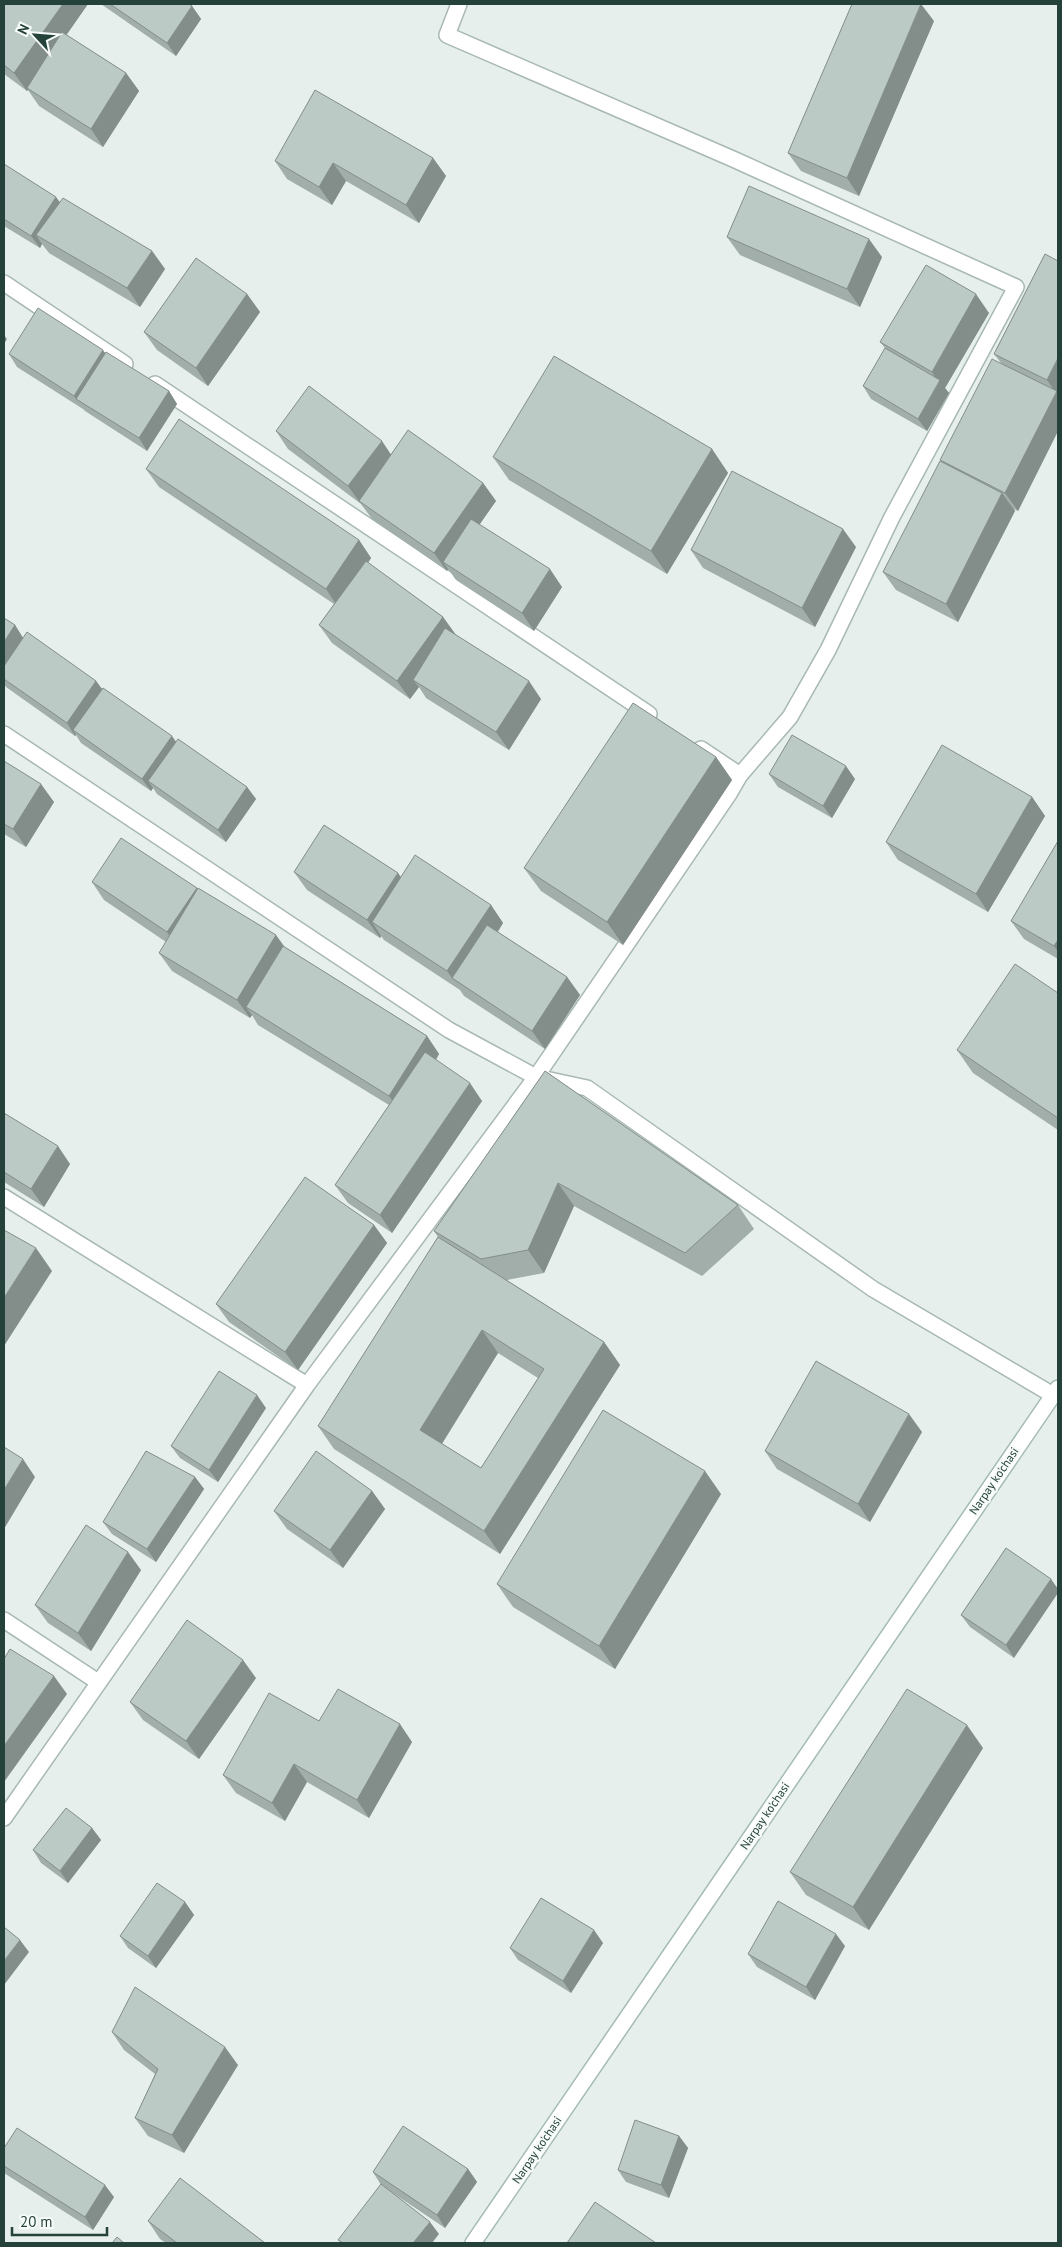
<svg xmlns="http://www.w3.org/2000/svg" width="1062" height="2247" font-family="'PT Sans',sans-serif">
  <rect width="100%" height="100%" fill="#e6efeb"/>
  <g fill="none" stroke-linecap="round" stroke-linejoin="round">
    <g stroke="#a8b8b2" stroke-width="18">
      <path id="street" d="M4 283 125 364
        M155 384 649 714
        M4 734 449 1030 536 1077 587 1088 873 1289 1053 1395
        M701 749 740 775
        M4 1197 307 1385
        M4 1620 98 1682
        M4 1818 307 1385 536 1077 729 794 740 775 790 717 828 650 892 517 1016 287 733 159 447 35 459 4"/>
    </g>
    <g stroke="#a4bbb3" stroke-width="18">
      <path id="secondary" d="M473 2243 1058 1388"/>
    </g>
    <use href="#street" stroke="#fff" stroke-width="15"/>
    <use href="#secondary" stroke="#fff" stroke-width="15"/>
  </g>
  <path fill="#a1aea9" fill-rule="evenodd" d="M4 4H88L66 35 126 73 139 91 103 147 39 106 28 90 27 91 4 74Z
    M101 4H189L192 6 201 19 176 56Z
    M934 21 859 196 801 171 788 153Z
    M433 158 446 176 419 223 346 181 332 205 287 179 275 161Z
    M4 164 60 202 152 251 165 269 140 307 49 253 42 244 40 248 4 226Z
    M727 237 882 257 860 307 740 255Z
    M1045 254 1058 431 1018 511 1014 509 1015 511 958 622 896 590 883 572 942 462 940 460 1001 363 994 354Z
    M247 294 260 312 208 386 157 350 144 332Z
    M989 313 945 388 949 393 927 431 871 399 863 386 885 348 880 342Z
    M105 353 169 391 177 404 147 451 85 411 83 409 17 367 9 354Z
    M276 431 391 454 483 483 496 501 479 524 562 587 534 631 456 580 448 569 447 571 372 519 361 504 288 449Z
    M712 449 728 473 667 574 509 480 493 457Z
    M146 469 359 540 371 558 368 563 443 617 455 634 541 699 509 750 426 698 419 687 410 699 332 643 319 625 334 604 159 487Z
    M856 547 815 627 703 568 691 550Z
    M4 618 15 625 23 638 96 681 102 689 176 742 247 787 256 799 226 842 157 794 153 788 151 791 81 743 76 735 75 736 6 687 4 684Z
    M716 757 732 780 623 945 541 891 524 868Z
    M4 761 54 802 26 847 4 834Z
    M769 774 855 779 832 818 778 787Z
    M1032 797 1045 816 988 912 898 860 886 842Z
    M1058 841V959L1024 939 1011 921Z
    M294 872 401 877 491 905 503 923 498 932 567 977 580 995 545 1049 464 996 460 990 384 940 381 936 380 938 307 890Z
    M92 882 197 889 284 947 427 1036 439 1054 436 1060 482 1101 392 1233 348 1203 335 1185 389 1105 258 1025 252 1015 250 1018 172 971 159 953 166 942 104 900Z
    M1058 993V1130L973 1073 957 1050Z
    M545 1071 738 1205 754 1229 702 1276 574 1206 544 1273 507 1280 604 1342 620 1365 500 1554 334 1449 318 1426 438 1237 434 1231ZM498 1353 538 1378 481 1468 442 1444Z
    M4 1113 70 1164 44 1207 4 1182Z
    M374 1225 387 1243 298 1370 229 1322 216 1304Z
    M266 1408 218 1482 180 1458 171 1446Z
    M922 1432 870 1522 777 1469 765 1451Z
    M195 1477 204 1489 156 1562 112 1534 103 1522Z
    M372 1491 385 1509 343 1568 287 1529 274 1511Z
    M721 1494 615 1669 513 1607 497 1584Z
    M1006 1548 1014 1658 970 1627 961 1615Z
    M141 1570 91 1651 48 1623 35 1605Z
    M256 1678 199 1759 143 1720 130 1702Z
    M319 1721 412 1742 369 1818 307 1782 285 1821 236 1793 223 1775Z
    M983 1748 869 1930 806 1895 790 1872Z
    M92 1828 101 1840 68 1883 41 1863 33 1850Z
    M185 1902 194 1915 156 1968 128 1948 120 1936Z
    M603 1943 571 1993 518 1960 510 1948Z
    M845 1946 815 2000 757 1967 748 1954Z
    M112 2032 238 2065 184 2153 148 2136 135 2118 155 2074 124 2050Z
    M679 2136 688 2148 669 2198 626 2182 618 2170Z
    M4 2148 114 2197 93 2230 4 2173Z
    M468 2169 477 2182 445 2228 381 2185 373 2172Z
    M148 2221 265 2243H166L160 2239Z"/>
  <path fill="#838d89" d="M63 4H88L29 89 27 88 28 90 27 91 14 73Z
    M921 4 934 21 859 196 847 178Z
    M192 6 201 19 176 56 167 43Z
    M126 73 139 91 103 147 91 129Z
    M433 158 446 176 419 223 406 205Z
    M333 163 346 181 332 205 319 187Z
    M56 197 65 209 36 235 42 244 40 248 31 236Z
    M869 239 882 257 860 307 847 289Z
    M152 251 165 269 140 307 127 288Z
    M247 294 260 312 208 386 196 368Z
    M976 294 989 313 945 388 949 393 927 431 918 419 939 383 932 372Z
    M4 335 7 339 4 344Z
    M103 350 112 363 76 399 74 396Z
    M1058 358V431L1018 511 1005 493 1056 393 1047 380Z
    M169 391 177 404 147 451 139 438Z
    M382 441 394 459 359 501 361 504 348 486Z
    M712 449 728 473 667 574 651 551Z
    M483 483 496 501 450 567 443 562 448 569 447 571 434 553Z
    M1002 493 1015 511 958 622 946 604Z
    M843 529 856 547 815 627 802 608Z
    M359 540 371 558 338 607 326 589Z
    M550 569 562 587 534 631 522 613Z
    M443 617 456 635 413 680 419 687 410 699 397 681Z
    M15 625 23 638 4 668V642Z
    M96 681 105 693 73 730 76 735 75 736 67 723Z
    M529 681 541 699 509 750 496 732Z
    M172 736 181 749 148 781 153 788 151 791 142 779Z
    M716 757 732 780 623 945 607 922Z
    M846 766 855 779 832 818 823 806Z
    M41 784 54 802 26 847 13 829Z
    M247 787 256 799 226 842 218 830Z
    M1032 797 1045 816 988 912 976 894Z
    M398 873 411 891 372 922 381 936 380 938 367 920Z
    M197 888 209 906 179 951 167 932Z
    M491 905 503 923 462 985 452 978 447 971Z
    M276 935 289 953 246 1007 252 1015 250 1018 237 1000Z
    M1058 940V952L1054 946Z
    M567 977 580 995 545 1049 532 1031Z
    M427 1036 439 1054 402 1114 389 1096Z
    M470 1083 482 1101 392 1233 380 1215Z
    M58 1146 70 1164 44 1207 31 1189Z
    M558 1183 574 1206 544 1273 528 1250Z
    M374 1225 387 1243 298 1370 285 1352Z
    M36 1248 52 1271 4 1346V1298Z
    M482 1330 498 1353 436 1453 420 1430Z
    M604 1342 620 1365 500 1554 484 1531Z
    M257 1395 266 1408 218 1482 209 1470Z
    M909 1414 922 1432 870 1522 858 1504Z
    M23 1459 35 1477 4 1529V1490Z
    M705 1471 721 1494 615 1669 599 1646Z
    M195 1477 204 1489 156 1562 147 1549Z
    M372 1491 385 1509 343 1568 330 1550Z
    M128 1552 141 1570 91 1651 78 1633Z
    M1051 1579 1058 1589V1593L1014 1658 1006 1645Z
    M243 1660 256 1678 199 1759 186 1741Z
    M54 1676 67 1694 4 1782V1746Z
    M400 1724 412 1742 369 1818 357 1800Z
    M967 1725 983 1748 869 1930 853 1907Z
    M294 1764 307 1782 285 1821 272 1803Z
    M92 1828 101 1840 68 1883 60 1871Z
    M185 1902 194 1915 156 1968 148 1956Z
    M594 1930 603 1943 571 1993 563 1981Z
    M836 1934 845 1946 815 2000 806 1987Z
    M20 1940 29 1952 4 1985V1961Z
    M225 2047 238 2065 184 2153 172 2135Z
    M679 2136 688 2148 669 2198 661 2185Z
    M468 2169 477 2182 445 2228 437 2215Z
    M105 2185 114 2197 93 2230 85 2217Z
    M430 2222 439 2234 432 2243H413Z"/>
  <path fill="#bbcac4" stroke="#838d89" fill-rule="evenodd" d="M4 4H63L14 73 4 65Z
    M110 4H189L192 6 167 43Z
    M852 4H921L847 178 788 153Z
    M62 32 126 73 91 129 27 88Z
    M315 90 433 158 406 205 333 163 319 187 275 161Z
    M4 164 56 197 31 236 4 219Z
    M749 186 869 239 847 289 727 237Z
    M63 198 152 251 127 288 36 235Z
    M1045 254 1058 261V358L1047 380 994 354Z
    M196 258 247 294 196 368 144 332Z
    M926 265 976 294 932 372 880 342Z
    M38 308 103 350 74 396 9 354Z
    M885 348 940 380 918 419 863 386Z
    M106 352 169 391 139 438 76 399Z
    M554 356 712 449 651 551 493 457Z
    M992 359 1057 391 1005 493 940 460Z
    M309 386 382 441 348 486 276 431Z
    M179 419 359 540 326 589 146 469Z
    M408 430 483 483 434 553 359 501Z
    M940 461 1002 493 946 604 883 572Z
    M732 471 843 529 802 608 691 550Z
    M471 519 550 569 522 613 443 562Z
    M366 561 443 617 397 681 319 625Z
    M4 618 15 625 4 642Z
    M445 628 529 681 496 732 413 680Z
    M27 632 96 681 67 723 4 679V666Z
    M103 688 172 736 142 779 73 730Z
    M633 703 716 757 607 922 524 868Z
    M792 735 846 766 823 806 769 774Z
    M178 739 247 787 218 830 148 781Z
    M942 745 1032 797 976 894 886 842Z
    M4 761 41 784 13 829 4 824Z
    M324 825 398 873 367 920 294 872Z
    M121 838 197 888 167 932 92 882Z
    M1058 841V940L1054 946 1011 921Z
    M415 855 491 905 447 971 372 922Z
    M198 888 276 935 237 1000 159 953Z
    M487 925 567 977 532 1031 452 978Z
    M283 946 427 1036 389 1096 246 1007Z
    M1015 964 1058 993V1118L957 1050Z
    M425 1052 470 1083 380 1215 335 1185Z
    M545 1071 738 1205 685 1253 558 1183 528 1250 481 1259 434 1231Z
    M4 1113 58 1146 31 1189 4 1172Z
    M305 1177 374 1225 285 1352 216 1304Z
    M4 1230 36 1248 4 1298Z
    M438 1237 604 1342 484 1531 318 1426ZM482 1330 544 1369 481 1468 420 1430Z
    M816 1361 909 1414 858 1504 765 1451Z
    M219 1371 257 1395 209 1470 171 1446Z
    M603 1410 705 1471 599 1646 497 1584Z
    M4 1447 23 1459 4 1490Z
    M146 1451 195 1477 147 1549 103 1522Z
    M316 1451 372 1491 330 1550 274 1511Z
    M86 1525 128 1552 78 1633 35 1605Z
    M1006 1548 1051 1579 1006 1645 961 1615Z
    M187 1620 243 1660 186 1741 130 1702Z
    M10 1649 54 1676 4 1746V1659Z
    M338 1689 400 1724 357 1800 294 1764 272 1803 223 1775 269 1693 319 1721Z
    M907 1689 967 1725 853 1907 790 1872Z
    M66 1808 92 1828 60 1871 33 1850Z
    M157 1883 185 1902 148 1956 120 1936Z
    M541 1898 594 1930 563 1981 510 1948Z
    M778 1901 836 1934 806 1987 748 1954Z
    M4 1927 20 1940 4 1961Z
    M135 1987 225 2047 172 2135 135 2118 158 2069 112 2032Z
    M635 2120 679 2136 661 2185 618 2170Z
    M403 2126 468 2169 437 2215 373 2172Z
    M17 2128 105 2185 85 2217 4 2166V2148Z
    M180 2178 265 2243H177L148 2221Z
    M381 2184 430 2222 413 2243H343L338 2240Z
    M595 2202 656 2243H567Z
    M117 2237 124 2243H112Z"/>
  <g text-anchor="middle" stroke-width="4.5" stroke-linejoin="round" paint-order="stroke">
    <g font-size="12" fill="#24423a" stroke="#f7fbf9">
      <text transform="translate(994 1481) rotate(-56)" y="4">Narpay ko'chasi</text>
      <text transform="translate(765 1816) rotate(-56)" y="4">Narpay ko'chasi</text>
      <text transform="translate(537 2150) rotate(-56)" y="4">Narpay ko'chasi</text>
    </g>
  </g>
  <rect width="1062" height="2247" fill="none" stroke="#24423a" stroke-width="10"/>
  <g transform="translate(35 35) rotate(296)" stroke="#f7fbf9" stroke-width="4" paint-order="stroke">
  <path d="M0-4L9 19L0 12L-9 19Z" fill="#24423a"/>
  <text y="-8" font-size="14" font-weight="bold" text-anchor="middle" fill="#24423a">N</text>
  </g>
  <path d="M12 2227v8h95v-8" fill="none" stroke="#24423a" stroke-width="2.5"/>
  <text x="20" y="2227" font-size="15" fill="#24423a" stroke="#f7fbf9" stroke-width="4" paint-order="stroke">20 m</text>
</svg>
